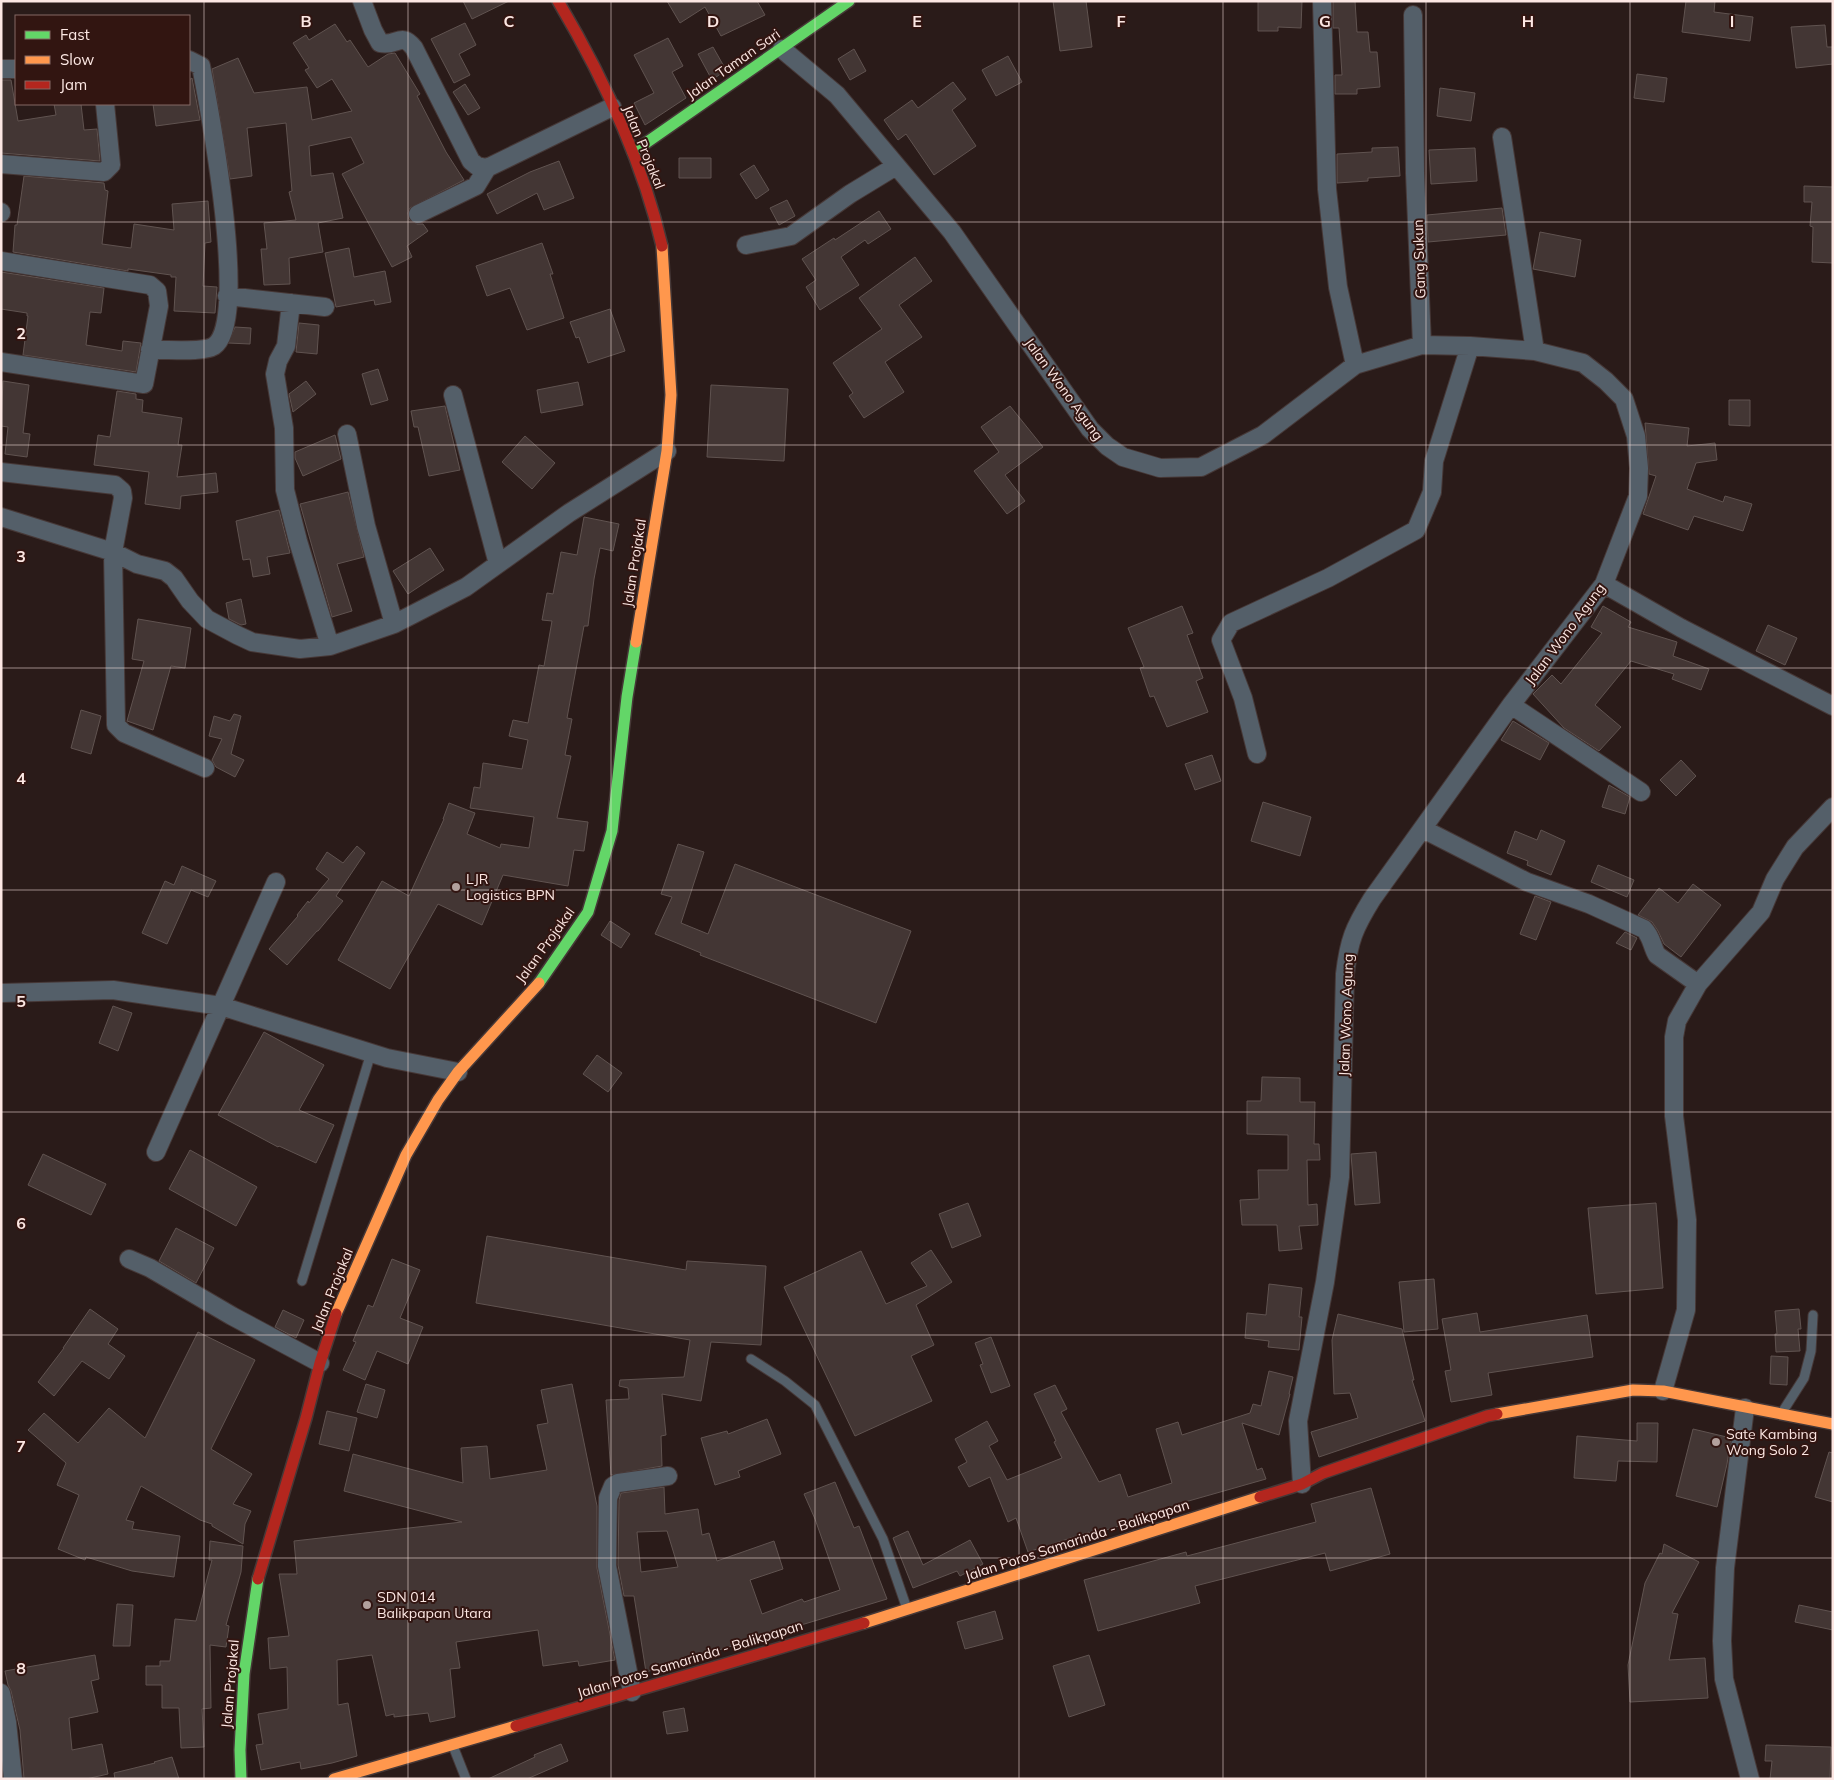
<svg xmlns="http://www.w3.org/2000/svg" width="1834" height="1780" font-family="Mulish,sans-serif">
  <rect width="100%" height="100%" fill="#2a1b19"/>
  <path fill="#433634" stroke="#605350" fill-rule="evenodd" d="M463 1H509L472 19Z
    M667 1H757L765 15 721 36 705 7 680 23Z
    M1053 1H1086L1092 47 1060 51Z
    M1258 1H1302L1301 28 1278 27V31H1258Z
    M1333 1H1355L1357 32H1368L1370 52H1377L1380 87 1357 89V94H1335V75H1342L1339 28H1333Z
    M1686 1H1715L1714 12 1753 17 1750 41 1682 32Z
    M465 23 476 45 459 54 470 75 454 83 431 39Z
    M335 24 347 42 350 40 368 67 388 54 395 53 420 94 417 96 446 152 464 180 410 208 408 213 409 219 417 224H423L428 231 407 246 412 257 392 267 342 174 364 163 351 137 309 146 311 176 333 173 343 218 318 223 323 252 289 258 290 284 264 285 261 249H267L264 223 296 220 289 192 292 191 286 123 247 128 252 176 230 179 212 69 238 58 254 93 307 87 312 120 352 111 332 79 317 88 305 70 309 68 293 43 306 35 309 40Z
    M1825 25 1827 47H1833V64L1796 68 1791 27Z
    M668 38 683 66 672 72 686 98 645 125 634 103 654 93 634 55Z
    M713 47 726 70 712 80 698 54Z
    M854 49 866 71 850 80 838 59Z
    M1008 56 1022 82 996 96 982 70Z
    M1637 74 1667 78 1664 102 1634 98Z
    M192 78 200 120 156 126 153 104H189V80Z
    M1 80H11L18 121 56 115 54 104H81L84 130 97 129 100 161 1 153Z
    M953 82 966 99 952 110 976 146 934 175 906 134 898 140 884 120 912 100 918 108Z
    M465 84 480 108 468 115 453 92Z
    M1440 88 1475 93 1471 121 1437 116Z
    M1398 147 1400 176 1368 178V181L1337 183V154L1372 152V148Z
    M1475 148 1477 181 1431 184 1429 150Z
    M679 158H711V178H679Z
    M559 161 574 198 544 210 537 193 497 214 487 194 530 172Z
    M754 165 769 190 756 199 740 174Z
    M24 176 104 183 105 190 108 191 102 244 131 248 134 224 174 230 172 204 208 201 211 242 205 243 203 286 217 287 215 313 174 311 176 277H171V275L128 269V271L13 252 15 225H17Z
    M1804 186 1833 187V263L1812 262 1813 227 1810 226 1812 202H1804Z
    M787 200 795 216 779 225 770 208Z
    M1502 208 1506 235 1428 242 1427 215Z
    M879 211 891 229 868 244 865 240 841 257 859 285 820 310 806 287 816 280 802 259 834 238 835 240Z
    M1540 232 1581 240 1575 277 1533 269Z
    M542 243 553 274H550L564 318 527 330 510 288 487 296 476 266Z
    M349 248 354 277 385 271 391 302 375 305 374 300 336 307 325 253Z
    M915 257 932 281 899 305 922 337 885 362 904 392 864 418 849 396 853 393 833 363 882 329 859 298Z
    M1 272 104 288 101 313 90 312 86 345 122 351 123 341 141 343 136 372 23 355 28 316H27V313L1 309Z
    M610 309 625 351 588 363 579 337 576 338 570 322Z
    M299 323 319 325 317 354 296 352Z
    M235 327 251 328 250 344 228 343Z
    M378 369 388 400 371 405 362 374Z
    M3 381 29 385 23 433 30 434 27 457 5 454 8 427 1 426Z
    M306 381 316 394 293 412 289 394Z
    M578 382 583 405 541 413 537 390Z
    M711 385 788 389 784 461 707 457Z
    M117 391 136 394V399L143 400 142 412 182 418 178 445H182L177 477 216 473 218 492 181 496 180 509 145 504 149 472 94 465 98 435 110 437Z
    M1729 400H1750V426L1729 425Z
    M445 406 460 470 429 476 418 427H414L411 411Z
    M1010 406 1043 447 1005 475 1025 501 1007 514 974 471 999 452 981 427Z
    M1645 423 1689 428 1687 446 1715 443 1717 460 1696 463 1687 489 1723 502 1725 496 1752 504 1743 531 1694 516 1688 530 1643 514 1656 476 1649 474Z
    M335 435 341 459 303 476 295 458V452Z
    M525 436 555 463 532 489 502 462Z
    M348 492 364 557 337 564 352 611 332 617 300 504Z
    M279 510 290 553 267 557 270 574 253 577 250 559 243 560 236 521Z
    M584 517 619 524 613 551 600 548 594 579 588 626H584L567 718 572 719 565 755 571 756 557 818 588 822 584 851 574 850 568 886 503 875 482 925 438 904 390 989 338 960 382 881 409 896 444 819H443L449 803 475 813 467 834 500 848 501 844 529 848 534 817 470 808 474 787 480 788 483 763 522 769 528 740 509 736 513 720 528 723 539 665 544 666 552 621 542 620 547 593 553 594 561 552 577 555Z
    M430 548 444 570 408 594 393 571Z
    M241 599 246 624 241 625 229 619 226 603Z
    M1182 606 1193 633 1187 635 1203 678 1196 681 1208 712 1167 727 1154 696 1150 697 1140 668 1144 667 1128 628Z
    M1603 606 1631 622 1628 627 1677 642 1673 656 1709 669 1701 690 1672 679 1674 674 1631 661 1595 705 1621 727 1599 751 1564 728 1533 694 1552 675 1561 684 1602 633 1591 627Z
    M138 619 191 628 185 668 171 666 153 730 127 721 144 661 132 659Z
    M1768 625 1797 638 1785 665 1756 651Z
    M81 710 101 716 91 754 71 748Z
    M234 714 241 716 231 754 244 760 235 777 216 767 212 760 222 739 209 736 214 716 230 721Z
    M1513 721 1549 743 1540 760 1501 740Z
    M1212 755 1221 781 1195 790 1185 764Z
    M1681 760 1696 776 1676 796 1660 780Z
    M1609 785 1630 797 1625 814 1602 807Z
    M1263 802 1311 817 1300 856 1251 841Z
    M1541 830 1565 841 1551 875 1527 865 1528 861 1507 853 1515 831 1537 840Z
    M678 844 704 852 681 923 708 934 735 864 911 931 876 1023 700 955 701 953 655 934 672 897 661 894Z
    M357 846 365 853 336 896 343 901 318 931H317L287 965 269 949 298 916 297 915 308 901 309 903 329 879 316 869 327 852 343 863Z
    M1598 865 1634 880 1627 897 1591 882Z
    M182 866 216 881 208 897 191 890 167 944 142 933 165 881 174 885Z
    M1693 884 1721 905 1681 957 1664 944 1658 931 1652 922 1638 915 1659 888 1678 903Z
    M1535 896 1551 902 1536 940 1520 934Z
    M610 921 630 934 621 948 601 935Z
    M1625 932 1637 938 1631 950 1616 943Z
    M113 1006 132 1013 118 1051 99 1043Z
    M264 1032 324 1065 299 1110 334 1125 316 1163 279 1146 278 1147 218 1115Z
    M597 1055 622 1073 608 1092 583 1074Z
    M1262 1077 1300 1078V1102H1315L1314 1144H1319L1320 1160H1307L1308 1205 1317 1204 1318 1225 1299 1226 1302 1249 1279 1251 1277 1225H1242L1240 1200 1259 1199 1258 1170H1288V1135L1247 1134V1101H1261Z
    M190 1150 257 1187 236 1226 169 1189Z
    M1376 1152 1380 1203 1355 1205 1351 1154Z
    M43 1154 106 1184 91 1215 28 1185Z
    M968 1203 981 1236 952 1248 939 1214Z
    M1656 1203 1663 1288 1596 1294 1588 1208Z
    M176 1228 214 1248 196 1283 159 1261Z
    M487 1236 686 1270 687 1261 766 1266 761 1345 711 1342 701 1401 662 1394 666 1435 661 1436 662 1466 611 1475 606 1400 629 1399 628 1388 619 1386 620 1380 684 1377 690 1340 476 1303Z
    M931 1250 952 1282 916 1305 934 1345 911 1356 932 1401 855 1436 784 1287 861 1251 886 1304 927 1286 911 1263Z
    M392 1259 420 1270 400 1318 423 1327 408 1364 377 1351 365 1380 343 1370 356 1342 353 1341 368 1305 373 1307Z
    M1434 1279 1438 1329 1404 1332 1399 1282Z
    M1269 1284 1302 1288 1299 1317H1302L1299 1350 1268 1347 1269 1341 1245 1338 1247 1313 1266 1315Z
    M90 1309 118 1329 108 1344 125 1356 109 1379 82 1361 54 1396 38 1382 64 1348H63Z
    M1799 1309 1801 1329H1798L1800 1351 1776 1352 1775 1334H1777L1775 1311Z
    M283 1310 304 1320 296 1338 275 1327Z
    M1477 1313 1480 1332 1587 1315 1593 1357 1488 1373 1492 1395 1451 1402 1445 1371 1451 1370 1442 1319Z
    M1338 1314 1402 1329 1414 1380H1412L1425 1421 1319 1457 1311 1432 1358 1418 1350 1393 1334 1394 1332 1340Z
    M198 1332 255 1360 211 1449 252 1474 233 1504 251 1511 245 1524 243 1544 212 1526V1524L200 1520 141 1486 126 1520 134 1522 132 1529 180 1536 174 1577 132 1571 86 1557 85 1560 58 1549 79 1495 57 1485 66 1463 28 1430 44 1413 78 1443 109 1408 145 1438Z
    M991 1337 1010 1386 991 1393 980 1365 983 1364 975 1343Z
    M1771 1356 1788 1357 1787 1385 1770 1384Z
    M1269 1371 1293 1377 1289 1394H1290L1279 1435 1242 1423 1257 1470 1262 1468 1266 1479 1185 1502 1186 1505 1090 1535 1089 1532 1028 1552 1016 1518 1008 1522 990 1477 969 1487 958 1467 967 1462 955 1439 987 1421 998 1441 989 1446 1007 1480 1062 1458 1054 1442 1056 1441 1034 1394 1055 1385 1067 1409 1061 1412 1099 1482 1120 1474 1128 1497 1172 1483 1156 1429 1178 1422 1182 1435 1250 1413 1253 1404 1261 1406Z
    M366 1384 385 1390 377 1418 357 1412Z
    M572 1384 597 1506V1568L615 1660 579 1666 578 1661 543 1666 538 1630 456 1642 460 1668 450 1669 455 1717 430 1722 428 1713 394 1717V1714L386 1716 372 1655 337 1660 338 1705 348 1703 357 1756 332 1763 301 1769 300 1762 261 1770 256 1745 263 1744 258 1714 288 1709 287 1667 270 1669 268 1638 289 1636 279 1574H297L294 1541 462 1522 344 1491 353 1454 463 1483 461 1448 487 1446 490 1479 547 1470 537 1425 548 1423 541 1390Z
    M327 1411 357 1418 349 1451 319 1444Z
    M767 1419 781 1454 738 1471 740 1477 715 1485 701 1438 727 1431 728 1434Z
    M1637 1423H1658L1657 1462 1618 1461 1616 1481 1574 1478 1577 1436 1637 1441Z
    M1693 1429 1731 1438 1727 1464 1717 1507 1676 1496Z
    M1829 1452 1833 1453V1502L1815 1497Z
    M835 1482 854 1528 859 1526 887 1599 646 1672 634 1596H624L618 1565 619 1500 621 1493 664 1487 665 1514 698 1509 702 1535 709 1533 717 1561 774 1541 783 1569 750 1580 762 1614 802 1599 804 1602 840 1590 815 1519 804 1494ZM667 1531 678 1567 641 1572 637 1532Z
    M1371 1488 1390 1554 1330 1571 1325 1553 1195 1586 1200 1603 1098 1631 1084 1580 1186 1552 1187 1556 1316 1522 1311 1504Z
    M908 1531 923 1565 970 1540 983 1564 960 1576 957 1571 913 1588 893 1538Z
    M210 1541 243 1546 241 1572 226 1625 229 1626 226 1647 210 1645 211 1708 202 1709 204 1747 181 1748 179 1708H162V1685H146V1666H160V1661H170L175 1619 196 1621 212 1560H209Z
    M1664 1544 1699 1562 1672 1613 1678 1614 1669 1660 1705 1658 1708 1698 1630 1702 1628 1665 1645 1583 1660 1553 1662 1554Z
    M117 1604 133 1605 130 1646H113Z
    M1799 1605 1833 1612V1630L1795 1622Z
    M995 1611 1003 1639 965 1649 957 1622Z
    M95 1655 99 1679 91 1681 98 1712 69 1718 72 1750 102 1744 108 1774 86 1779H24L20 1730 11 1691 8 1685 5 1671Z
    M1089 1655 1105 1705 1069 1717 1053 1666Z
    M684 1708 688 1731 667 1734 663 1712Z
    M561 1744 568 1761 527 1779H488L535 1757 534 1755Z
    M1766 1745 1831 1747 1830 1779H1770L1772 1761H1765Z
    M172 1757 179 1779H115L114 1773 155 1763 154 1762Z"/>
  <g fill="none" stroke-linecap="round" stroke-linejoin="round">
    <g stroke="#463837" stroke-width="11">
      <path id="lane" d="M302 1281 371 1053
        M751 1359 785 1381 815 1405 883 1539 906 1606
        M1783 1411 1804 1378 1811 1351 1813 1315
        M453 1746 466 1779"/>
    </g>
    <g stroke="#463837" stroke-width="20">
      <path id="street" d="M362 1 373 30 380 43C397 47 401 31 414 48L471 161 477 166 487 168 612 107
        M1322 1 1327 189 1338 287 1355 365
        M1413 15 1415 173 1422 345
        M782 49 837 95 952 232 1090 429 1107 446 1123 457 1160 468 1201 467 1263 435 1355 365 1422 345 1470 346 1535 351 1583 363 1606 381 1624 399 1636 436 1639 468 1638 496 1604 584 1511 705 1372 899C1354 928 1349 940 1345 974L1340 1177 1325 1282 1298 1421 1302 1484
        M1 69H16
        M1502 137 1535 351
        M1 164 104 172 111 165 105 104
        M1 212V213
        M418 214 476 186 487 168
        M746 245 791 236 850 194 896 166
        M1 261 150 285 157 291 159 306 144 384 1 362
        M227 296 325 307
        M291 303 286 346 278 361 275 374 284 428 285 490 298 541 330 646
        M150 350C165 349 203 353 214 346 250 322 209 107 201 66L189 60
        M453 395 498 564
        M347 434 366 526 394 624
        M1 472 115 485 122 491 123 498 113 552 137 564 165 571 174 578 190 601 207 619 237 635 252 642 300 649 330 646 394 624 466 587 569 513 667 451
        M1 517 113 552 116 725 124 733 205 768
        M1604 584 1681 628 1833 706
        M1511 705 1641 792
        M1257 754 1243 698 1221 640 1231 623 1328 578 1416 530 1432 492 1434 461 1470 346
        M1423 829 1527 882 1589 904 1644 929C1652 937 1652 947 1657 955L1698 984
        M1 993 113 990 221 1006 387 1058 458 1072
        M156 1152 276 882
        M129 1259 150 1268 232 1316 320 1363
        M1663 1391 1686 1310 1687 1220 1674 1116V1037L1677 1021 1698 984 1761 912 1775 879 1795 847 1833 807
        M1745 1408 1725 1568 1722 1641 1724 1679 1750 1779
        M632 1692 607 1566 608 1498 613 1486 618 1483 668 1476
        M1 1693 7 1722 13 1779"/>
    </g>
    <g stroke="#463837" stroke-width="14">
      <path id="fast" d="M633 152 849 1
        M539 983 588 912 612 831 627 697 636 642
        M241 1779 240 1750 244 1674 258 1579"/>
    </g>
    <g stroke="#463837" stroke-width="14">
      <path id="slow" d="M636 642 667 451 671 395 662 246
        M336 1314 406 1155 438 1100 458 1072 539 983
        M1497 1414 1633 1390 1663 1391 1833 1424
        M864 1623 1260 1497
        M334 1779 516 1726"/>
    </g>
    <g stroke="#463837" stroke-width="14">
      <path id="jam" d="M558 1C603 77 642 159 662 246
        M1260 1497 1302 1484 1323 1473 1487 1416 1497 1414
        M258 1579 306 1418 320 1363 336 1314
        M516 1726 864 1623"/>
    </g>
    <use href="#lane" stroke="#545f69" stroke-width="9"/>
    <use href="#street" stroke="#545f69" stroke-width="18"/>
    <use href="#fast" stroke="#63d668" stroke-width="11"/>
    <use href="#slow" stroke="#ff974d" stroke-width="11"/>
    <use href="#jam" stroke="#b3261e" stroke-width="11"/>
  </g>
  <path fill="none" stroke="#fce7e3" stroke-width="1" stroke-opacity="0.55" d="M204 1V1779M408 1V1779M611 1V1779M815 1V1779M1019 1V1779M1223 1V1779M1426 1V1779M1630 1V1779M1 222H1833M1 445H1833M1 668H1833M1 890H1833M1 1112H1833M1 1335H1833M1 1558H1833"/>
  <g fill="#b2a09c" stroke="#321511" stroke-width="2">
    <circle cx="456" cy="887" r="5"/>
    <circle cx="1716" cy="1442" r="5"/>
    <circle cx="367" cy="1605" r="5"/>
  </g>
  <g text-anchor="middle" stroke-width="4" stroke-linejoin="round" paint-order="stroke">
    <g font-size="14" fill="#fce7e3" stroke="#321511">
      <text transform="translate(733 64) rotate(-35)" y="5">Jalan Taman Sari</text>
      <text transform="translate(644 147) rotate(68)" y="5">Jalan Projakal</text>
      <text transform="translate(1419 259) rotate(-92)" y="5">Gang Sukun</text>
      <text transform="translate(1064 389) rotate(54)" y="5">Jalan Wono Agung</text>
      <text transform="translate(634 563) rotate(-81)" y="5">Jalan Projakal</text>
      <text transform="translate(1565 634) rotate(-53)" y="5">Jalan Wono Agung</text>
      <text transform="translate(545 945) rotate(-54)" y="5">Jalan Projakal</text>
      <text transform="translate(1346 1015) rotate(-88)" y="5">Jalan Wono Agung</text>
      <text transform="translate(332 1290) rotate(-68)" y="5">Jalan Projakal</text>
      <text transform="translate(1077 1540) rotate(-18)" y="5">Jalan Poros Samarinda - Balikpapan</text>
      <text transform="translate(690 1659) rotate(-17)" y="5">Jalan Poros Samarinda - Balikpapan</text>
      <text transform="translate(230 1684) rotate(-85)" y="5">Jalan Projakal</text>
    </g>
    <g font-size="14" fill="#fce7e3" stroke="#321511" text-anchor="start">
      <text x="466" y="884">LJR<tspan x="466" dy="16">Logistics BPN</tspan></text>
      <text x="1726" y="1439">Sate Kambing<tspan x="1726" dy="16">Wong Solo 2</tspan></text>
      <text x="377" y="1602">SDN 014<tspan x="377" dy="16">Balikpapan Utara</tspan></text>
    </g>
  </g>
  <g font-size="16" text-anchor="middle" font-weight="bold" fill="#fce7e3" stroke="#321511" stroke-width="4" stroke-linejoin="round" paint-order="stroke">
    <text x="306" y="27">B</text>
    <text x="509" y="27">C</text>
    <text x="713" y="27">D</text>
    <text x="917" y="27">E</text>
    <text x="1121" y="27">F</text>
    <text x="1325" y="27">G</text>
    <text x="1528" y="27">H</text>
    <text x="1732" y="27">I</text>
    <text x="21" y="339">2</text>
    <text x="21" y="562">3</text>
    <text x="21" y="784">4</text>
    <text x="21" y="1007">5</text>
    <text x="21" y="1229">6</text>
    <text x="21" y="1452">7</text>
    <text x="21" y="1674">8</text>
  </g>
  <rect width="1834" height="1780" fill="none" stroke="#fce7e3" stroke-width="5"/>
  <rect x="15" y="15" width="175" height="90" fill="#321511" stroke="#836965"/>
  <rect x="25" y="31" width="25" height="8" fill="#63d668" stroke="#836965"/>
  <text x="60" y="40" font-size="15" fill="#fce7e3">Fast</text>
  <rect x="25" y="56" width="25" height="8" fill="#ff974d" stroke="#836965"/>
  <text x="60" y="65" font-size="15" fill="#fce7e3">Slow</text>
  <rect x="25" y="81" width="25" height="8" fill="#b3261e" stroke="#836965"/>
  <text x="60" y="90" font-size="15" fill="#fce7e3">Jam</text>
</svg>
